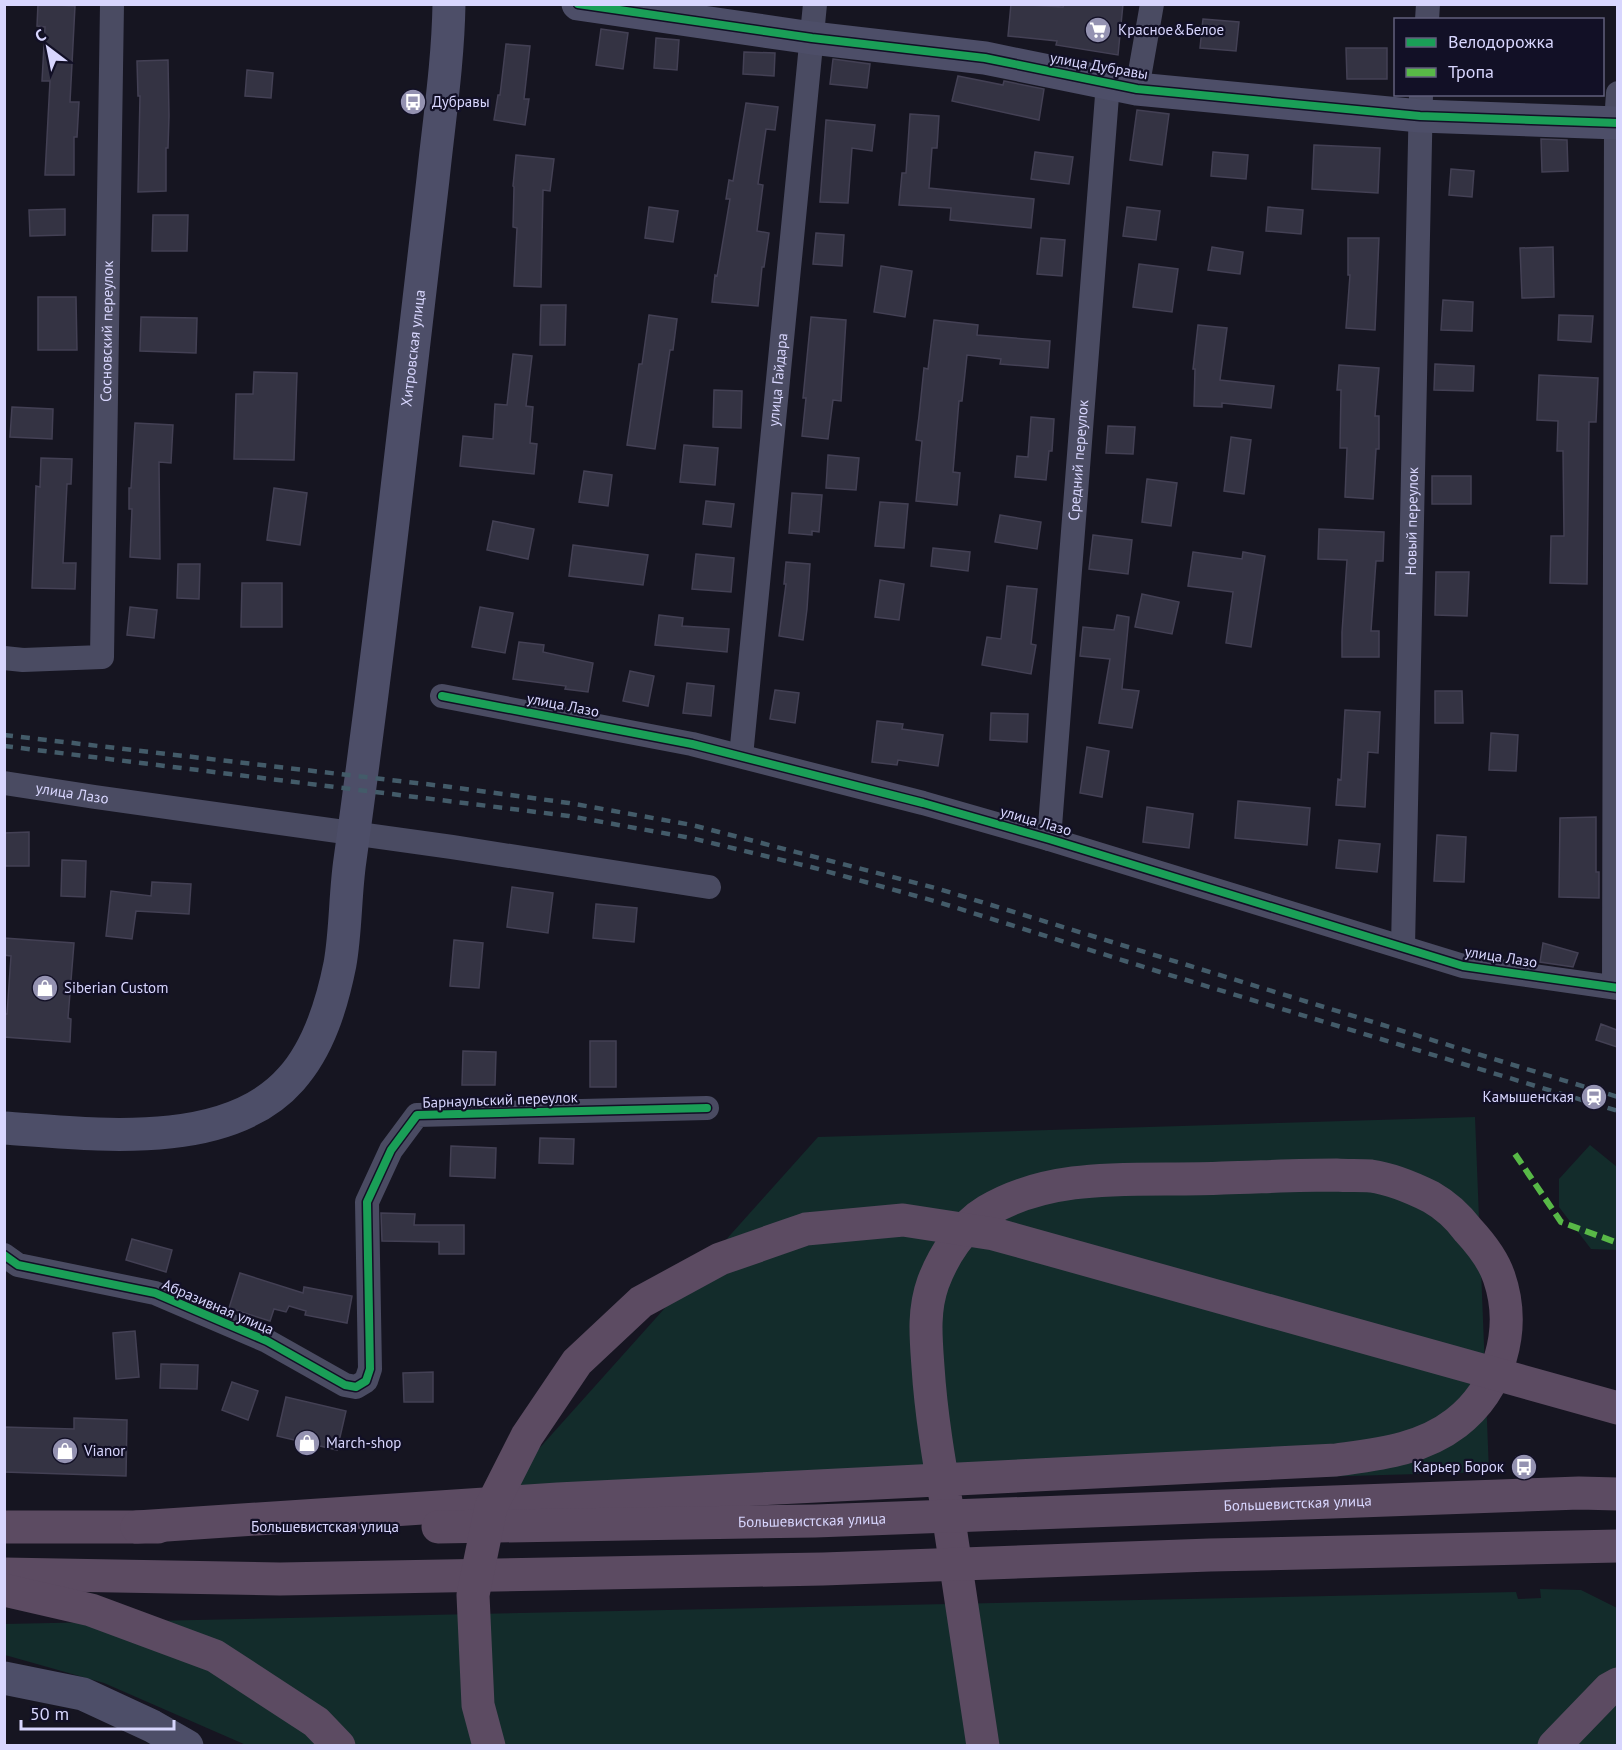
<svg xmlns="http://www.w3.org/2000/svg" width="1622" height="1750" font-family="'PT Sans',sans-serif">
  <rect width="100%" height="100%" fill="#161521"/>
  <path fill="#132c2b" d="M1475 1117 1489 1472 493 1500 818 1137Z
    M1590 1145 1617 1167V1250L1591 1249 1559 1207V1179Z
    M1540 1589 1581 1590 1617 1608V1745H246L104 1683 5 1655 4 1624 1516 1592 1518 1599 1541 1598Z"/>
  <path fill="#343343" stroke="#434054" stroke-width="1.5" d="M38 4 75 6 70 102H79L77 137H74V175H45L50 81H42L45 27 37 26Z
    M1011 4 1063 7 1064 4H1123L1118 55 1056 45 1057 41 1008 36Z
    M1203 19 1239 22 1236 51 1200 48Z
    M601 29 628 33 623 69 596 65Z
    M656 38 679 40 677 70 654 68Z
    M506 44 530 46 524 99H529L525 125 494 120 498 95H500Z
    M1346 48H1387V79H1347Z
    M744 52 775 53 774 76 743 74Z
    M833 59 870 64 867 88 830 84Z
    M168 60 169 116 168 148H166V191L138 192 140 96H138L137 61Z
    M247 70 273 73 271 98 245 96Z
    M958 76 1003 85 1004 81 1044 89 1039 120 952 101Z
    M746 103 778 107 775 130 766 129 758 184 763 185 757 231 769 233 764 267H762L758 306 712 302 715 275 717 276 730 199H726L729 180 733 181Z
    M1137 110 1169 114 1162 165 1130 160Z
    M910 114 939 116 937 148H932L929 188 1034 199 1031 228 950 220 951 208 899 205 902 173H906Z
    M826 120 875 125 872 151 852 148 848 203 820 202Z
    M1541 139 1567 140 1568 171 1542 172Z
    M1314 145 1380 148 1378 193 1312 189Z
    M1035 152 1073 157 1069 184 1031 179Z
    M1213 152 1248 155 1246 179 1211 176Z
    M516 155 554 159 550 191 543 190 541 287 514 286 517 228 513 227 514 187 513 186Z
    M1451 169 1474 171 1472 197 1449 195Z
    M649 207 678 211 673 242 645 238Z
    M1127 207 1160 211 1156 240 1123 236Z
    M1268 207 1303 210 1301 234 1266 231Z
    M65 209V235L30 236 29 210Z
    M153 215H188L187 251H152Z
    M816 233 844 235 842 266 813 264Z
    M1041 238 1065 240 1062 276 1037 274Z
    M1348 238H1379L1375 330 1346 328 1350 275H1348Z
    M1212 247 1243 252 1240 274 1208 270Z
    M1553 247 1554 297 1522 298 1520 248Z
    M1139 264 1178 269 1172 312 1133 307Z
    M881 266 912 271 905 317 874 312Z
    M38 297H76L77 350H38Z
    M1443 300 1473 302 1472 331 1441 330Z
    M541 305H566L565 345H540Z
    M649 315 677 319 673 350H670L655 449 627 445 639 364H642Z
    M1559 315 1593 316 1591 342 1558 340Z
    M141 317 197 318 196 353 140 351Z
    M811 317 846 320 841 401 833 400 828 439 802 436 806 398H803Z
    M934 320 978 325 977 335 1050 341 1048 368 1000 364 1001 359 967 355 962 401H959L953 472 960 473 957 505 916 501 922 441 916 440 919 416 924 368 928 369Z
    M1198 325 1227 328 1220 380 1274 386 1271 408 1222 403V407L1194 406 1195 369H1193Z
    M513 354 532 356 526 406 533 407 530 443 537 444 534 474 460 466 463 436 493 439 495 404 507 405Z
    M1435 364 1474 366 1473 391 1434 390Z
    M1339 365 1379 368 1375 416H1379V449H1376L1373 499 1345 497 1347 448H1340L1341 390H1337Z
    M254 372 297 373 294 460 234 459 236 394H253Z
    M1539 375 1598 378 1596 422H1589L1587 584 1550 583 1551 536H1564L1563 451H1557L1558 421 1537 420Z
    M714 390 742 391 741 428 713 427Z
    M12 407 53 409 52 439 10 437Z
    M1031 417 1054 419 1052 451H1049L1046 480 1015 477 1017 456 1028 457Z
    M135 423 173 425 171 463 159 462 160 559 130 557 132 509H129V488H131Z
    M1108 426 1135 427 1133 454 1106 453Z
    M1231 437 1251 440 1244 494 1224 491Z
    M684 445 718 448 715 485 680 482Z
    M828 455 859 458 856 490 826 488Z
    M41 458 72 459 71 484H67L63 563H76L75 589 32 588 36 486 40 487Z
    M584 471 612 475 608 506 579 502Z
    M1432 476H1471V504H1432Z
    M1147 479 1177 483 1171 526 1142 522Z
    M274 488 307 493 300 545 267 540Z
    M792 493 822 495 819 532 812 531V535L789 533Z
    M706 501 734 504 731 527 703 524Z
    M880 502 908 504 904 548 875 546Z
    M1000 515 1041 522 1037 549 995 542Z
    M493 521 534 529 528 559 487 550Z
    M1319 529 1384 532 1383 561H1376L1371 631H1379V657H1342V632L1347 560 1318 559Z
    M1093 535 1132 540 1128 574 1089 569Z
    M573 545 648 555 643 585 569 576Z
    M933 548 970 552 968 571 931 566Z
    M1193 552 1242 559 1243 552 1265 556 1251 647 1226 643 1233 592 1188 586Z
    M696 554 734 558 731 592 692 589Z
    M786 562 810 564 807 609 803 640 779 636 786 584H784Z
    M178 564H200L199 599 177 598Z
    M1436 572H1469L1467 616 1435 615Z
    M880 580 904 584 899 620 875 617Z
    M242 583H282V627H241Z
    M1007 586 1037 589 1031 644 1036 645 1031 674 982 665 987 637 1001 639Z
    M1142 594 1179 602 1172 634 1135 627Z
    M130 607 157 610 154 638 127 635Z
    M480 607 513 613 505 653 472 647Z
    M659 615 683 618 682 626 729 629 727 652 655 645Z
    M1117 615 1129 617 1122 689 1139 691 1132 728 1099 723 1110 659 1080 656 1083 627 1114 630Z
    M519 642 544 645 543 652 593 663 588 692 565 689 566 686 513 679Z
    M630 671 654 676 648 706 623 701Z
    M687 683 714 686 711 716 683 713Z
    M775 690 799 693 795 723 770 719Z
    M1435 691H1462L1463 723H1435Z
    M1345 710 1380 712 1378 753 1368 752 1365 807 1336 805 1338 779 1341 780Z
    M991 713 1028 714 1027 742 990 740Z
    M877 721 903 724 902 729 943 735 938 766 898 760 897 765 872 762Z
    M1491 733 1518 735 1516 771 1489 770Z
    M1087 747 1109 751 1102 797 1080 793Z
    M1238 801 1310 808 1307 845 1235 838Z
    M1147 807 1193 814 1189 848 1143 842Z
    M1596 817V872H1599V898L1559 897 1560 818Z
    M29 832V866H4V833Z
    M1437 835 1466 837 1464 882 1434 881Z
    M1339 840 1380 844 1377 872 1336 868Z
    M62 860 86 861 85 897 61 896Z
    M152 882 191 884 189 914 136 911 132 939 106 936 111 891 151 896Z
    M512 887 553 893 548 933 507 927Z
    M596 904 637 908 634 942 593 938Z
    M4 938 74 943 68 1018 71 1019 70 1042 4 1037V1014H7L11 956 4 955Z
    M454 940 483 943 479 988 450 986Z
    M1543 943 1578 953 1573 967 1540 962Z
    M1601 1024 1617 1030V1047L1596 1040Z
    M590 1041H616V1087H590Z
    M463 1051 496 1052 495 1085H462Z
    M540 1138 574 1139 573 1164 539 1163Z
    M451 1146 496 1148 495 1178 450 1176Z
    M381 1213 415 1214 414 1225H464V1254H439V1242L382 1241Z
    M132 1239 172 1250 166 1272 126 1260Z
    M240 1273 303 1293 304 1287 352 1296 347 1323 305 1315 306 1311 289 1306 286 1312 274 1309 270 1321 229 1308Z
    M135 1331 139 1377 116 1379 113 1333Z
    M161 1364 198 1365 197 1389 160 1388Z
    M433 1372V1402H404L403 1373Z
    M232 1382 258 1391 248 1420 222 1410Z
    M286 1397 346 1411 337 1450 277 1436Z
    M74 1418 127 1420 126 1476 4 1472V1427L74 1429Z"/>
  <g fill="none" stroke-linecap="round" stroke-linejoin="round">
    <g stroke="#4a4b62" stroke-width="24">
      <path d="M1427 20 1428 4"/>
      <path d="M1137 89 1152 4"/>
      <path id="s1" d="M4 658 23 660 102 657 112 4"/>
      <path d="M442 696 692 744 923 803 1049 839 1463 966 1618 988"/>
      <path id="s2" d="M741 756 815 4"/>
      <path id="s3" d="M4 783 95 797 452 847 709 887"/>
      <path id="s4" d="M1049 839 1108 83"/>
      <path id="s5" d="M1403 947 1421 94"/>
      <path d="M1614 987 1616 123 1618 93"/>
      <path d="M4 1255 18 1265 155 1293 267 1341 345 1385 356 1387 366 1381 370 1369 367 1202 391 1150 417 1115 707 1108"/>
    </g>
    <g stroke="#4d4e68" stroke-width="33">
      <path d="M578 4 812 38 985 58 1137 89 1420 116 1618 123"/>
      <path id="s6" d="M4 1128C92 1134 227 1152 291 1079 319 1048 332 1004 340 964 346 930 345 894 350 860 368 730 384 601 399 471 410 373 422 276 433 179 439 121 448 63 449 4"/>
      <path d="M4 1678 83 1694 152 1726 187 1746"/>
    </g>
    <g stroke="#5c4b62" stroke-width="33">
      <path d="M4 1527H158"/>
      <path d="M137 1527 558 1499 1336 1460C1378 1454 1421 1450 1456 1423 1500 1389 1517 1329 1499 1277 1493 1259 1481 1244 1468 1230 1459 1218 1445 1205 1431 1197 1413 1188 1392 1179 1371 1176 1360 1175 1348 1176 1336 1175 1298 1175 1261 1177 1223 1178 1145 1182 1057 1169 987 1211 962 1226 943 1256 933 1283 923 1311 926 1339 928 1367 931 1414 939 1461 947 1507 959 1587 971 1666 983 1746"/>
      <path id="s7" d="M438 1527 815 1521 1579 1493 1618 1494"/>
      <path d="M4 1574 280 1579 823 1569 1210 1555 1618 1546"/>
      <path d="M4 1590 91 1610 215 1656 316 1722 339 1746"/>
      <path d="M489 1746 478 1705 473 1595 491 1507 527 1436 577 1362 641 1302 720 1259 806 1229 903 1220 994 1234 1618 1408"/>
      <path d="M1554 1746 1609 1689 1618 1684"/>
    </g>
    <path stroke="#435b69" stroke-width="4.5" stroke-dasharray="9 8" stroke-linecap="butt" d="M4 735 451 787 569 803 692 825 939 889 1618 1097
      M4 746 569 816 691 838 811 867 938 902 1160 972 1618 1111"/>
    <path stroke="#58b947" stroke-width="6" stroke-dasharray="12 6" stroke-linecap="butt" d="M1515 1154 1561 1222 1618 1243"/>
    <g stroke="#121026" stroke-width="11">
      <path id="cycleway" d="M578 4 812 38 985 58 1137 89 1420 116 1618 123
        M442 696 692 744 923 803 1049 839 1463 966 1618 988
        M4 1255 18 1265 155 1293 267 1341 345 1385 356 1387 366 1381 370 1369 367 1202 391 1150 417 1115 707 1108"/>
    </g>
    <use href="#cycleway" stroke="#1a9f57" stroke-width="8"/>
  </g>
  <defs>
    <g id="supermarket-disc" transform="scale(1.35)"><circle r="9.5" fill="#9492b1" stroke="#121026"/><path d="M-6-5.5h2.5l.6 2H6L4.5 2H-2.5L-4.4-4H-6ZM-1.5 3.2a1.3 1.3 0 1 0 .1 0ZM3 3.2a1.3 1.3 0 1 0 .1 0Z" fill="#fff"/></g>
    <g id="bus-disc" transform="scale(1.35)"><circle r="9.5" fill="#9492b1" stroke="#121026"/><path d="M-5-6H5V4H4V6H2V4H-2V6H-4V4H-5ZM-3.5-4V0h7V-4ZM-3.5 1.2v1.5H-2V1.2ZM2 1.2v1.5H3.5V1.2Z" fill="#fff"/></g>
    <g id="shop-disc" transform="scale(1.35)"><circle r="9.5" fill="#9492b1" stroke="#121026"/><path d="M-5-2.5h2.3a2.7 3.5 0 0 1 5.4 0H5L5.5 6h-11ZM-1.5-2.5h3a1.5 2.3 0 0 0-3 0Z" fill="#fff"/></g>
    <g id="station-disc" transform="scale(1.35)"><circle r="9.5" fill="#9492b1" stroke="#121026"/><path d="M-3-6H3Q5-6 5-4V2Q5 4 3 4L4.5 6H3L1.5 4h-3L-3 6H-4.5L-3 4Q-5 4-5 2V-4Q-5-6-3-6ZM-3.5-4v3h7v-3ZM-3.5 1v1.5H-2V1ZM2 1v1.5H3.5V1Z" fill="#fff"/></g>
  </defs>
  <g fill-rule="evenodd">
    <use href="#supermarket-disc" x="1098" y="30"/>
    <use href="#bus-disc" x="413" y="102"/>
    <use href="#shop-disc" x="45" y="988"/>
    <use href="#station-disc" x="1594" y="1097"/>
    <use href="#shop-disc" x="307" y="1443"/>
    <use href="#shop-disc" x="65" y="1451"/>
    <use href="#bus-disc" x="1524" y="1467"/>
  </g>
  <g text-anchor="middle" stroke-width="4.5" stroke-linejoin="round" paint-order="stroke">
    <g font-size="15" fill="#d8d6fe" stroke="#121026" text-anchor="start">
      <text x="1118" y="35">Красное&amp;Белое</text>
      <text x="432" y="107">Дубравы</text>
      <text x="64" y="993">Siberian Custom</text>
      <text x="1574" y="1102" text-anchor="end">Камышенская</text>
      <text x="326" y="1448">March-shop</text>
      <text x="84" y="1456">Vianor</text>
      <text x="1504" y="1472" text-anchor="end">Карьер Борок</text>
    </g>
    <g font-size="15" fill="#d8d6fe" stroke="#121026">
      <text transform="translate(1099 66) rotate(10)" y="5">улица Дубравы</text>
      <text dy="5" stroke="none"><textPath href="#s1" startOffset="424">Сосновский переулок</textPath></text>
      <text dy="5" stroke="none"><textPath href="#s6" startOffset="1048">Хитровская улица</textPath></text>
      <text dy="5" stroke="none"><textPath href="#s2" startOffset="378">улица Гайдара</textPath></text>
      <text dy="5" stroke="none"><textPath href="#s4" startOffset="380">Средний переулок</textPath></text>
      <text dy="5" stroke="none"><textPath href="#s5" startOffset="426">Новый переулок</textPath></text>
      <text transform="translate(563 705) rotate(11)" y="5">улица Лазо</text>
      <text dy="5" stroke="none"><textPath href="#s3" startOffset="69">улица Лазо</textPath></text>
      <text transform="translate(1036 821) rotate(16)" y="5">улица Лазо</text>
      <text transform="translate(1501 957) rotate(9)" y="5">улица Лазо</text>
      <text transform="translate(500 1100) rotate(-2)" y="5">Барнаульский переулок</text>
      <text transform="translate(218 1307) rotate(23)" y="5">Абразивная улица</text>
      <text dy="5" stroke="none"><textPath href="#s7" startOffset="860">Большевистская улица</textPath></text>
      <text dy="5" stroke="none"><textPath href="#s7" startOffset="374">Большевистская улица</textPath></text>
      <text x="325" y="1532">Большевистская улица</text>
    </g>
  </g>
  <rect width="1622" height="1750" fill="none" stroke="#d8d6fe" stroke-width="12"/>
  <rect x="1394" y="18" width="210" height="78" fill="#121026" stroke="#615f7c" stroke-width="1.5"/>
  <rect x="1406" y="38" width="30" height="9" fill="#1a9f57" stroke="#615f7c" stroke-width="1.5"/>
  <text x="1448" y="48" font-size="18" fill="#d8d6fe">Велодорожка</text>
  <rect x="1406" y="68" width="30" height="9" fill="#58b947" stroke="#615f7c" stroke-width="1.5"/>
  <text x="1448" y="78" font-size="18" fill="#d8d6fe">Тропа</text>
  <g transform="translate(48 48) rotate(328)" stroke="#121026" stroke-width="4.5" paint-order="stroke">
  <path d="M0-4.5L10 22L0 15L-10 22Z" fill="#d8d6fe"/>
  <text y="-9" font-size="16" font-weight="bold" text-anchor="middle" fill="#d8d6fe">С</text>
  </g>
  <path d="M21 1720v9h153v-9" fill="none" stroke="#d8d6fe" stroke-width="3"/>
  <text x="30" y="1720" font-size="18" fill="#d8d6fe" stroke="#121026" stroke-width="4.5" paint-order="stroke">50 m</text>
</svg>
